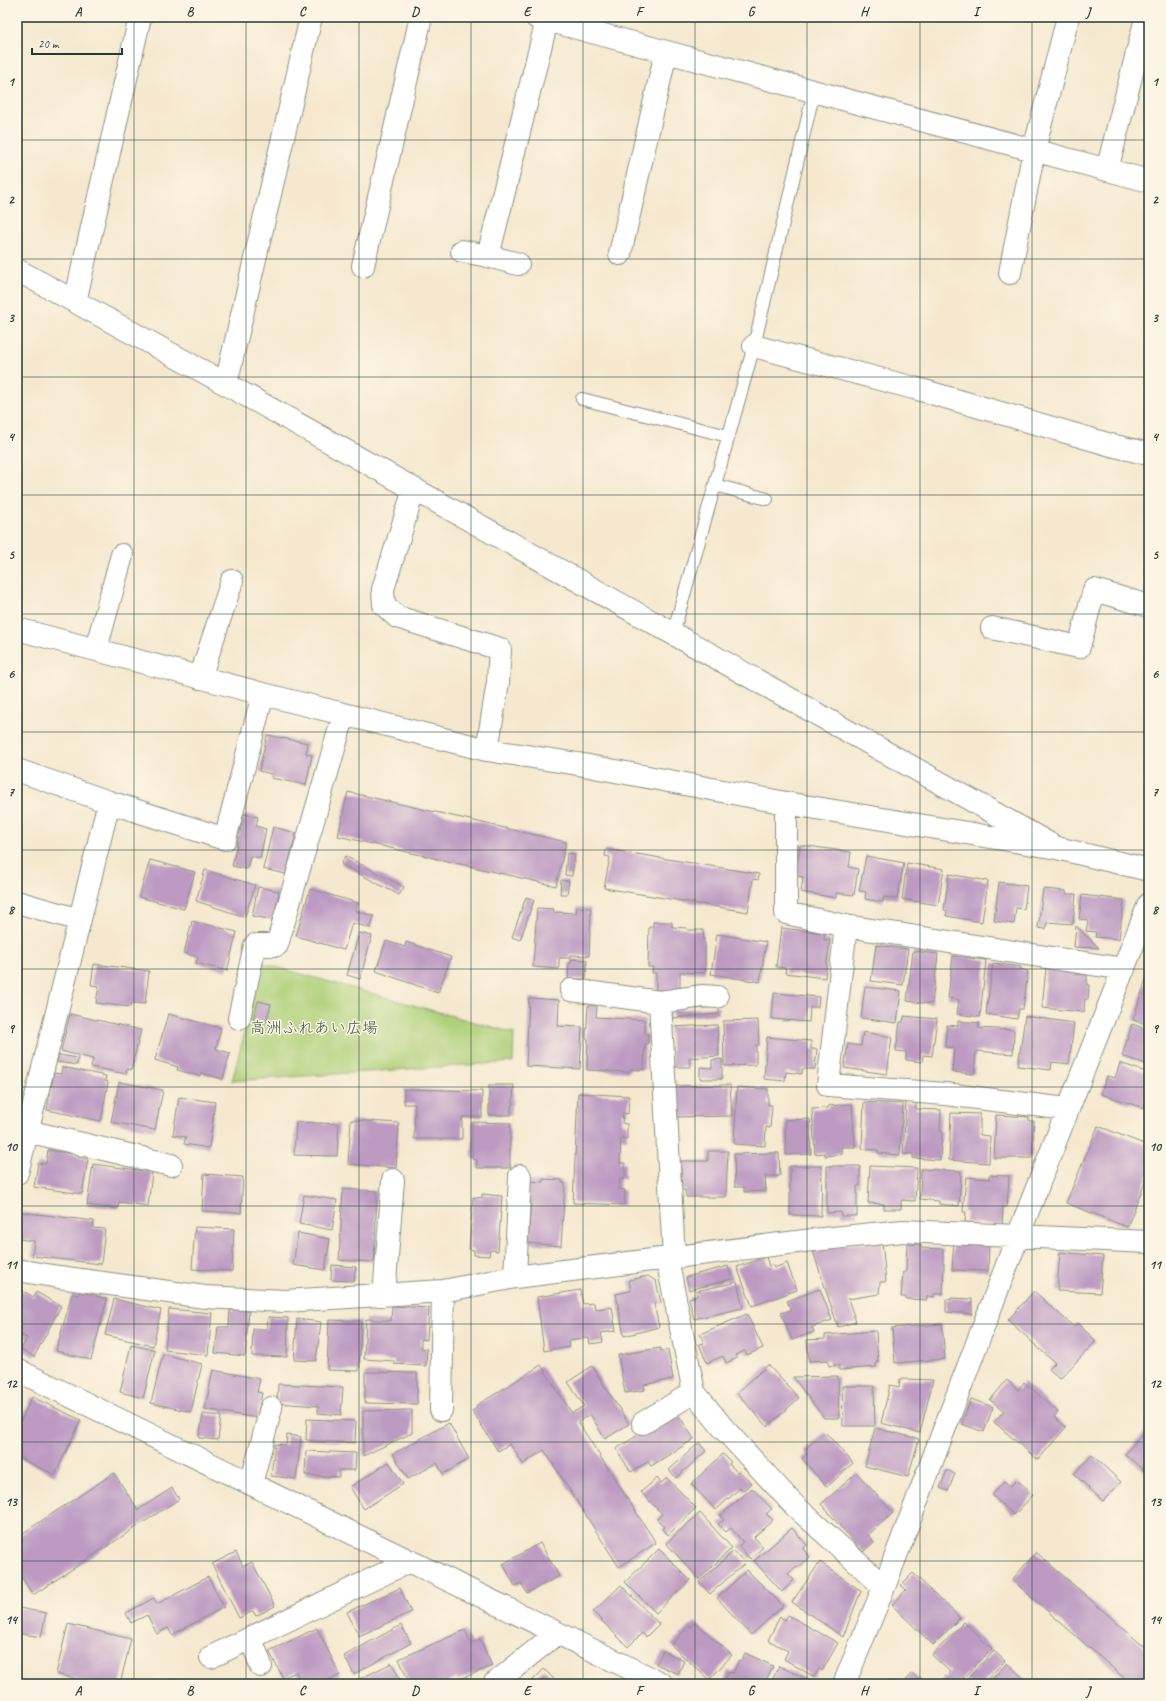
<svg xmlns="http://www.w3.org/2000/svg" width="1166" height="1701" font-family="Caveat,'Klee One',sans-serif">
  <rect width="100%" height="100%" fill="#fcf5e5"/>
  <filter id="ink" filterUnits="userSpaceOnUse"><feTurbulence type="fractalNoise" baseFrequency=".025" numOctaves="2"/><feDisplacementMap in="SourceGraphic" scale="8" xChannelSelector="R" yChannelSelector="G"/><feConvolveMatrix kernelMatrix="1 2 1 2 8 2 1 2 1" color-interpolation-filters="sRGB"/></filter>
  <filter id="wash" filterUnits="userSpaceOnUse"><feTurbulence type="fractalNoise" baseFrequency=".012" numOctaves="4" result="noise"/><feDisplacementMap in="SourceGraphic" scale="16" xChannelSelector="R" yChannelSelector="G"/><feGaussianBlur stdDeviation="0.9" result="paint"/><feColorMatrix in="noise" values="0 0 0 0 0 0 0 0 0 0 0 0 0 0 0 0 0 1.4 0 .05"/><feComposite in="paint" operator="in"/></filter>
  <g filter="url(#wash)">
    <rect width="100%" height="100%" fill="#f5e8cf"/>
    <path fill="#afd079" stroke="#678656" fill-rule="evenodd" d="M262 963 514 1033 513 1062 232 1081ZM258 1001 271 1004 253 1019Z"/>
    <g id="blocks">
      <path fill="#bc9ac2" d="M267 735 308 743 306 754 312 755 306 785 271 778 272 774 259 771Z
        M348 792 566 842 556 886 338 836Z
        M244 814 258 817 256 826 266 829 260 858 250 856 247 869 232 866Z
        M273 827 296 833 286 874 263 869Z
        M800 845 851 852 849 867 858 869 854 895 836 893V898L801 892 803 877 796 876Z
        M606 849 759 874 758 880 753 879 748 912 604 888 610 857 605 856Z
        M567 853 575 854 572 876 565 875Z
        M345 856 404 887 399 895 341 864Z
        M866 856 904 863 897 899 884 897 883 902 865 899 866 892 859 891Z
        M150 860 195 872 184 909 139 897Z
        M907 863 944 869 938 905 902 899Z
        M205 870 255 885 245 917 196 901Z
        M949 874 988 881 982 922 946 916 947 911 944 910Z
        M561 880 569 881 567 894H560Z
        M999 882 1027 886 1024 909 1016 908 1014 924 994 921Z
        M258 887 279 891 274 920 252 916Z
        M310 889 358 903 356 911 374 916 371 928 352 923 344 950 296 936Z
        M1043 889 1066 891V894H1076L1073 924 1047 922 1046 929 1038 928Z
        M1082 895 1124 900 1119 939 1095 937 1096 932 1086 931 1088 920 1079 919Z
        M526 897 534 900 520 940 512 937Z
        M577 907 591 908 589 956 570 955V958H559V969L533 967 537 908 554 909 553 912 576 913Z
        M192 921 237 932 227 971 196 963 198 957 184 953Z
        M653 922H672V927L687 928 688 930H703L704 943H705V973L680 972V990H656V973H652L653 967H648L649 927H653Z
        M1076 926 1099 948 1074 947Z
        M781 928 825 933 824 940H830L825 978 785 973 786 968 776 967Z
        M359 933 372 936 360 979 347 975Z
        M717 934 766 942 760 982 711 974Z
        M386 941 405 947 406 942 451 957 438 993 376 971Z
        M876 945 908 949 903 985 871 981Z
        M913 951 938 954 932 1004 907 1001Z
        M953 956 986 960 980 1017 957 1014 959 1000 948 998Z
        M571 959 587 960 586 979H568L569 963H571Z
        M993 963 1021 967 1020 969 1028 971 1023 1009H1019L1017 1019 986 1014Z
        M94 964 149 971 145 1004 131 1003 130 1007 96 1003 99 986 91 985Z
        M1046 968 1076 971 1075 974 1087 975V985H1089L1088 999H1085L1084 1012 1042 1008Z
        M1147 976H1149V1025L1133 1020Z
        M865 987 901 991 897 1023 861 1018Z
        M774 993 819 997 818 1007H810L809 1022 772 1019Z
        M529 998 559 1000 558 1026 582 1027 580 1069 526 1066Z
        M258 1001 271 1004 266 1023 253 1020Z
        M588 1006H597L596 1017 645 1020V1034H648V1044H645L644 1070 630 1069 629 1072 587 1070 588 1039 586 1038Z
        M719 1007V1014L673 1018 672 1010Z
        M70 1014 141 1030 131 1070 127 1069 126 1074 91 1067 93 1059 61 1051Z
        M168 1014 221 1028 216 1049 230 1053 223 1079 201 1073 200 1076 177 1070 178 1067 155 1060Z
        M904 1016 937 1019 932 1056 923 1055 922 1062 906 1060V1052L896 1051 900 1022H903Z
        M1025 1016 1074 1023 1069 1064 1052 1062 1051 1070 1018 1066Z
        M758 1020 759 1045H756V1065L724 1066 723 1021Z
        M958 1021 979 1023 978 1028 1014 1030 1013 1054 976 1051 974 1074 952 1072 954 1048 945 1047 947 1025 958 1026Z
        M1132 1024 1149 1030V1065L1122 1056Z
        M717 1025 719 1056 689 1058 690 1067H672L670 1027Z
        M863 1032 892 1037 887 1074 844 1068 848 1044 861 1046Z
        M767 1037 811 1041V1049H817L815 1069H802V1074L786 1072 785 1081 764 1079Z
        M59 1055 78 1058 77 1065 57 1062Z
        M722 1059V1079H700V1067L712 1068V1060Z
        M1120 1063 1149 1073V1104L1145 1103 1144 1108 1101 1094 1107 1076 1115 1078Z
        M62 1067 106 1076 105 1081 108 1082 101 1121 47 1110 54 1073 61 1074Z
        M119 1082 163 1090 155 1130 111 1122Z
        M489 1085H514L513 1104 511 1105V1115H489Z
        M730 1085 732 1116 677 1117 676 1086Z
        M737 1087 768 1089V1105H772L770 1128 766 1127 765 1146 734 1144Z
        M404 1089 482 1091V1117H462V1139H414L415 1104H404Z
        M578 1093 629 1096 628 1114 623 1113 622 1123 627 1124V1139L621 1138 620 1163H625V1179H620L619 1189 625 1190 624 1205 573 1203Z
        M179 1097 215 1102 209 1148 184 1144 186 1137 173 1135Z
        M864 1102 903 1104 900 1155 878 1153V1150L862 1149Z
        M906 1102 916 1103V1109L941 1110 940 1131H942L940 1160 913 1158V1154H903Z
        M852 1104 855 1147H841L842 1154 825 1156V1153L815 1154 812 1109 828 1108V1106Z
        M951 1113 980 1114V1135L990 1136 989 1163 949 1160Z
        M996 1115 1029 1117V1121H1034L1032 1158H994Z
        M810 1119 811 1154 786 1155 785 1120Z
        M351 1120 399 1123 396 1168 348 1164Z
        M296 1122 339 1124 337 1156 294 1155Z
        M472 1122 510 1123V1168H477V1160L472 1159Z
        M1098 1126 1149 1146V1173L1127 1227 1066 1203Z
        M48 1150 78 1155V1157L88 1159 82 1194 34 1187 38 1163 46 1164Z
        M708 1151H728L726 1197H686L685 1190H681V1161H708Z
        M779 1153 780 1176H765L766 1191 744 1192V1187H735L734 1154Z
        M93 1164 152 1172 148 1206 119 1202 118 1209 87 1205Z
        M790 1166H822L821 1216 790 1215Z
        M827 1166H860V1186H857V1216H841V1212L827 1213Z
        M870 1166 917 1168 915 1201 901 1200V1209H884V1204L868 1203Z
        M921 1169 961 1171 959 1206 939 1204V1201L920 1199Z
        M204 1174 243 1177 241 1213 202 1211Z
        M989 1175 1009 1176 1007 1207H1003L1002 1225 965 1222 966 1212H963L966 1177 989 1179Z
        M543 1179 562 1180V1183H565L561 1246 528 1243 531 1200H526L528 1181 543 1182Z
        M343 1189 377 1191 374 1262 339 1260Z
        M482 1194 502 1196 498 1251 490 1250 489 1256 474 1255V1250L469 1249 473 1197 482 1198Z
        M304 1195 337 1200 332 1230 299 1224Z
        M21 1212 94 1221 93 1228 105 1229 101 1264 32 1256 34 1241 18 1239Z
        M195 1227 234 1229 232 1271 192 1269Z
        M298 1233 330 1239 325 1270 293 1265Z
        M954 1239 989 1241 988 1271 952 1270Z
        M882 1241 886 1282H880L879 1294 848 1299 856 1322 838 1327 812 1248Z
        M907 1244 921 1245V1248L943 1249V1263H944L943 1294H934V1297L927 1296V1300L906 1299V1297H901L903 1272H906Z
        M1060 1252 1103 1256 1100 1293 1057 1291Z
        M766 1257 769 1266 772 1264 774 1268 787 1263 797 1290 752 1306 737 1267Z
        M332 1265 356 1267 354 1281 331 1280Z
        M728 1266 732 1279 689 1290 686 1277Z
        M648 1276 656 1281 661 1303 654 1304 659 1327 624 1336 616 1294 631 1291 629 1280Z
        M737 1282 743 1308 694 1319 689 1298 697 1296 696 1291Z
        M17 1288 34 1297 36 1292 61 1306 34 1357 21 1349 27 1338 17 1333Z
        M820 1289 832 1320 812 1327 814 1332 792 1340 781 1313 791 1310 787 1301Z
        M580 1290 583 1304 594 1303 595 1309 612 1307 616 1331 601 1333 603 1342 590 1344 589 1338 568 1341 569 1347 544 1351 537 1297Z
        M80 1291 107 1299 91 1360 56 1351 72 1294 79 1295Z
        M1034 1291 1074 1327 1077 1323 1096 1341 1060 1379 1049 1369 1055 1363 1008 1320Z
        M951 1298 972 1299V1314L946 1312V1299L951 1300Z
        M114 1299 161 1310 153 1346 105 1335Z
        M392 1306 429 1308 427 1340 421 1339V1348L427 1349 426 1366 394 1364V1361L364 1359 366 1319 391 1321Z
        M169 1309 212 1313 208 1355 165 1350Z
        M230 1310 249 1311 245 1356 215 1353 218 1327H229Z
        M747 1314 763 1348 747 1355 745 1351 735 1355 737 1358 726 1363 723 1356 707 1363 699 1344 704 1343 700 1334Z
        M268 1317 288 1318 287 1357 252 1356 253 1329H267Z
        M297 1319 321 1322 316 1361 294 1360Z
        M329 1320 361 1321 359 1371 327 1370Z
        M942 1324 945 1359 895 1363 892 1328Z
        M876 1331 878 1362H876V1367L839 1370V1365L829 1366 828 1360 809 1361 807 1340 825 1339V1335Z
        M131 1345 155 1350 143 1398 120 1392Z
        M660 1348V1351L668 1350 673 1379 644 1385 645 1390 625 1393 618 1355Z
        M163 1354 202 1364 191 1412 151 1403Z
        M541 1365 572 1413 584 1406 568 1382 592 1366 629 1424 605 1439 590 1414 578 1422 656 1543 619 1567 544 1450 523 1464 510 1444 498 1451 472 1411 477 1408 476 1406Z
        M768 1365 799 1398 767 1427 737 1393Z
        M213 1370 260 1379 257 1392 262 1393 257 1418 205 1409Z
        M365 1372 417 1373V1404L365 1403Z
        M838 1376 839 1418H824L793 1377Z
        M900 1379 933 1380 920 1433 881 1423 890 1385 899 1387Z
        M1007 1380 1018 1390 1024 1382 1058 1412 1054 1417 1066 1427 1038 1460 994 1422 1004 1411 990 1400Z
        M278 1384 343 1387 341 1415 318 1413V1406L277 1403Z
        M842 1386H874L875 1426H843Z
        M32 1397 81 1420 55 1475 17 1457V1429Z
        M971 1399 993 1407 984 1432 962 1424Z
        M412 1410V1433L363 1456V1411Z
        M676 1411 694 1439 651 1466 648 1462 631 1472 616 1449Z
        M203 1414 221 1416 218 1440 199 1438Z
        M307 1419 356 1421 355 1443 306 1440Z
        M449 1423 469 1459 443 1474 437 1463 408 1479 393 1454Z
        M1149 1427V1475L1125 1454Z
        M875 1428 919 1439 908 1477 865 1466Z
        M825 1432 853 1463 827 1487 802 1459 807 1454 804 1450Z
        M287 1435 301 1437 296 1479 271 1476 275 1444 286 1445Z
        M699 1443 706 1451 676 1478 669 1470Z
        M306 1451 356 1453 355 1470H339V1477L305 1475Z
        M723 1454 731 1462 729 1464 737 1472 739 1471 752 1483 744 1491 740 1488 716 1510 691 1484Z
        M1092 1455 1121 1482 1103 1501 1074 1474Z
        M389 1462 403 1484 364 1509 350 1487Z
        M947 1470 955 1474 948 1491 940 1488Z
        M114 1473 138 1510 172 1488 179 1499 33 1595 17 1570V1537Z
        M857 1473 893 1513 868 1535 874 1542 863 1552 821 1504Z
        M657 1478 661 1483 667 1478 696 1508 668 1535 662 1529 664 1527 657 1519 662 1514 641 1492Z
        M1017 1480 1033 1495 1014 1515 992 1495 1004 1482 1010 1487Z
        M752 1488 772 1509 766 1514 773 1520 754 1537 763 1547 750 1559 739 1546 743 1542 731 1528 726 1532 718 1524 724 1520 720 1516Z
        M700 1513 732 1548 699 1579 666 1543Z
        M792 1528 807 1545 803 1549 810 1557 798 1568 797 1566 788 1574 794 1580 782 1592 754 1561Z
        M540 1543 559 1576 527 1593 521 1583 515 1586 503 1564Z
        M659 1549 690 1580 656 1613 625 1582Z
        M734 1551 745 1563 710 1594 699 1582Z
        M236 1552 243 1566 252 1562 275 1606 256 1616 253 1611 239 1618 212 1564Z
        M1036 1552 1149 1651V1669L1136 1684H1131L1012 1580Z
        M820 1562 861 1591 843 1637 792 1602Z
        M747 1570 783 1606 751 1635 717 1598Z
        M913 1573 960 1618 933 1645 892 1605 906 1590 901 1585Z
        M208 1577 224 1607 172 1635 168 1628 157 1634 147 1615 131 1623 126 1613 154 1598 157 1604Z
        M621 1585 659 1624 646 1637 642 1633 628 1647 593 1612Z
        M400 1588 411 1612 359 1636 347 1612Z
        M19 1608 46 1613 41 1637 17 1633Z
        M788 1615 838 1643 822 1671 819 1669 814 1677 784 1659 788 1651 768 1640 780 1617 785 1620Z
        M695 1622 732 1655 709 1680 671 1645 690 1625 691 1627Z
        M964 1622 992 1649 957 1684H944L941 1681 950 1672 932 1655Z
        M68 1624 131 1639 120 1684H96L56 1674Z
        M401 1625 411 1643 354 1674 344 1656Z
        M317 1628 340 1675 321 1684H302L296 1672 283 1678 269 1651Z
        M465 1630 471 1643 480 1639 492 1666 458 1680 457 1678 443 1684H410L399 1659Z
        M663 1651 684 1661 678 1674 656 1664Z
        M994 1651 1005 1661 982 1684H970L966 1680Z
        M745 1653 773 1666 764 1684H723L729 1671 733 1673 739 1660 741 1661Z
        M392 1663 402 1684H349Z
        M1007 1663 1030 1684H988Z
        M779 1666 817 1684H770Z
        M544 1669 559 1684H529Z
        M912 1673 924 1684H902Z"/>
    </g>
  </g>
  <g filter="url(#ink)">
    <use href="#blocks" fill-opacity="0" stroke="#8a9282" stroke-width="1"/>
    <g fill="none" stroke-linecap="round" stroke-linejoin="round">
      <g stroke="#8a9282" stroke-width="14">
        <path id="service" d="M582 399 728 436
          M715 485 767 499
          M673 634 754 346 814 91"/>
      </g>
      <g stroke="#8a9282" stroke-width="24">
        <path id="minor" d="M536 17 1149 181
          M1107 170 1144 26
          M462 251 488 256 547 20
          M620 254 666 52
          M488 256 518 264
          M363 266 421 17
          M17 270 226 384 1057 848
          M1010 273 1034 150 1068 17
          M75 302 140 17
          M754 346 914 388 1111 445 1149 454
          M226 384 311 17
          M414 489 383 589 384 605 397 617 500 649 498 682 487 750
          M992 628 1079 647 1094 590 1149 606
          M17 629 263 694 487 750 578 764 786 803 1057 848 1149 870
          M96 649 122 555
          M200 678 232 581
          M17 770 109 802 225 839 263 694
          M786 803V913L846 926 1124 969
          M17 902 80 920
          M846 926 828 1085 945 1094 1067 1109
          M571 990 660 1002
          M239 1018 255 945H277L344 714
          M27 1131 171 1165
          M17 1173 109 802
          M674 1258 660 1002 703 996 717 997
          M667 1259 694 1392 724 1429 793 1504 884 1587
          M17 1270 59 1277 205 1297 285 1301 443 1291 515 1277 813 1240 903 1231 1149 1242
          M515 1277 520 1176
          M384 1295 393 1180
          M17 1370 662 1684
          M441 1410 443 1291
          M643 1423 694 1392
          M251 1484 271 1408
          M251 1638 261 1666
          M211 1657 410 1561
          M494 1684 557 1633
          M844 1684 884 1587 1018 1236 1149 904"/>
      </g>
      <use href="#service" stroke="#fff" stroke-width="12"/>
      <use href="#minor" stroke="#fff" stroke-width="22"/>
    </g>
  </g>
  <path fill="none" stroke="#1f3d34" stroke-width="1" stroke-opacity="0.55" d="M134 17V1684M246 17V1684M359 17V1684M471 17V1684M583 17V1684M695 17V1684M807 17V1684M920 17V1684M1032 17V1684M17 140H1149M17 259H1149M17 377H1149M17 495H1149M17 614H1149M17 732H1149M17 850H1149M17 969H1149M17 1087H1149M17 1206H1149M17 1324H1149M17 1442H1149M17 1561H1149"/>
  <g text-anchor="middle" stroke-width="3" stroke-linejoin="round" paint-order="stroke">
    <g font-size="16" fill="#3c5a42" stroke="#fcf5e5">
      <text x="314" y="1033">高洲ふれあい広場</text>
    </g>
  </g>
  <rect width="1166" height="1701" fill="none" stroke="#fcf5e5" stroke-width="44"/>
  <path d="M32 48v6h90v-6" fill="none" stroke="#1f3d34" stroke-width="2"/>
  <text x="38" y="48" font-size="12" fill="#1f3d34" stroke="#fcf5e5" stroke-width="3" paint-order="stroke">20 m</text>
  <rect x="22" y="22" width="1122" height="1657" fill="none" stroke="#1f3d34" stroke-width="1.5"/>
  <g font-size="13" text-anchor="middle" font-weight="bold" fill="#1f3d34">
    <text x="78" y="16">A</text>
    <text x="190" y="16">B</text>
    <text x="302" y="16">C</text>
    <text x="415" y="16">D</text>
    <text x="527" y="16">E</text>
    <text x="639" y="16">F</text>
    <text x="751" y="16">G</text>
    <text x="864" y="16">H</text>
    <text x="976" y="16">I</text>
    <text x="1088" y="16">J</text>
    <text x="11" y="86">1</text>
    <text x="1155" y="86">1</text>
    <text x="11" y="204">2</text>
    <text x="1155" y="204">2</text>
    <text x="11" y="322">3</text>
    <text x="1155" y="322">3</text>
    <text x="11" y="441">4</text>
    <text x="1155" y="441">4</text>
    <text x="11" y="559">5</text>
    <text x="1155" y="559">5</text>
    <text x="11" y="678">6</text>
    <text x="1155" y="678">6</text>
    <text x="11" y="796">7</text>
    <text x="1155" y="796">7</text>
    <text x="11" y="914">8</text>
    <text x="1155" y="914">8</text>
    <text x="11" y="1033">9</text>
    <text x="1155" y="1033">9</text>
    <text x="11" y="1151">10</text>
    <text x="1155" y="1151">10</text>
    <text x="11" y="1269">11</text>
    <text x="1155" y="1269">11</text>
    <text x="11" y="1388">12</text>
    <text x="1155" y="1388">12</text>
    <text x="11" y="1506">13</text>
    <text x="1155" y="1506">13</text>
    <text x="11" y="1624">14</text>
    <text x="1155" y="1624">14</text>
    <text x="78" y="1695">A</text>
    <text x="190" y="1695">B</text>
    <text x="302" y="1695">C</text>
    <text x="415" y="1695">D</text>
    <text x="527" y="1695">E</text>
    <text x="639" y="1695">F</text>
    <text x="751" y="1695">G</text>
    <text x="864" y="1695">H</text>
    <text x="976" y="1695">I</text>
    <text x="1088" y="1695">J</text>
  </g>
</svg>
